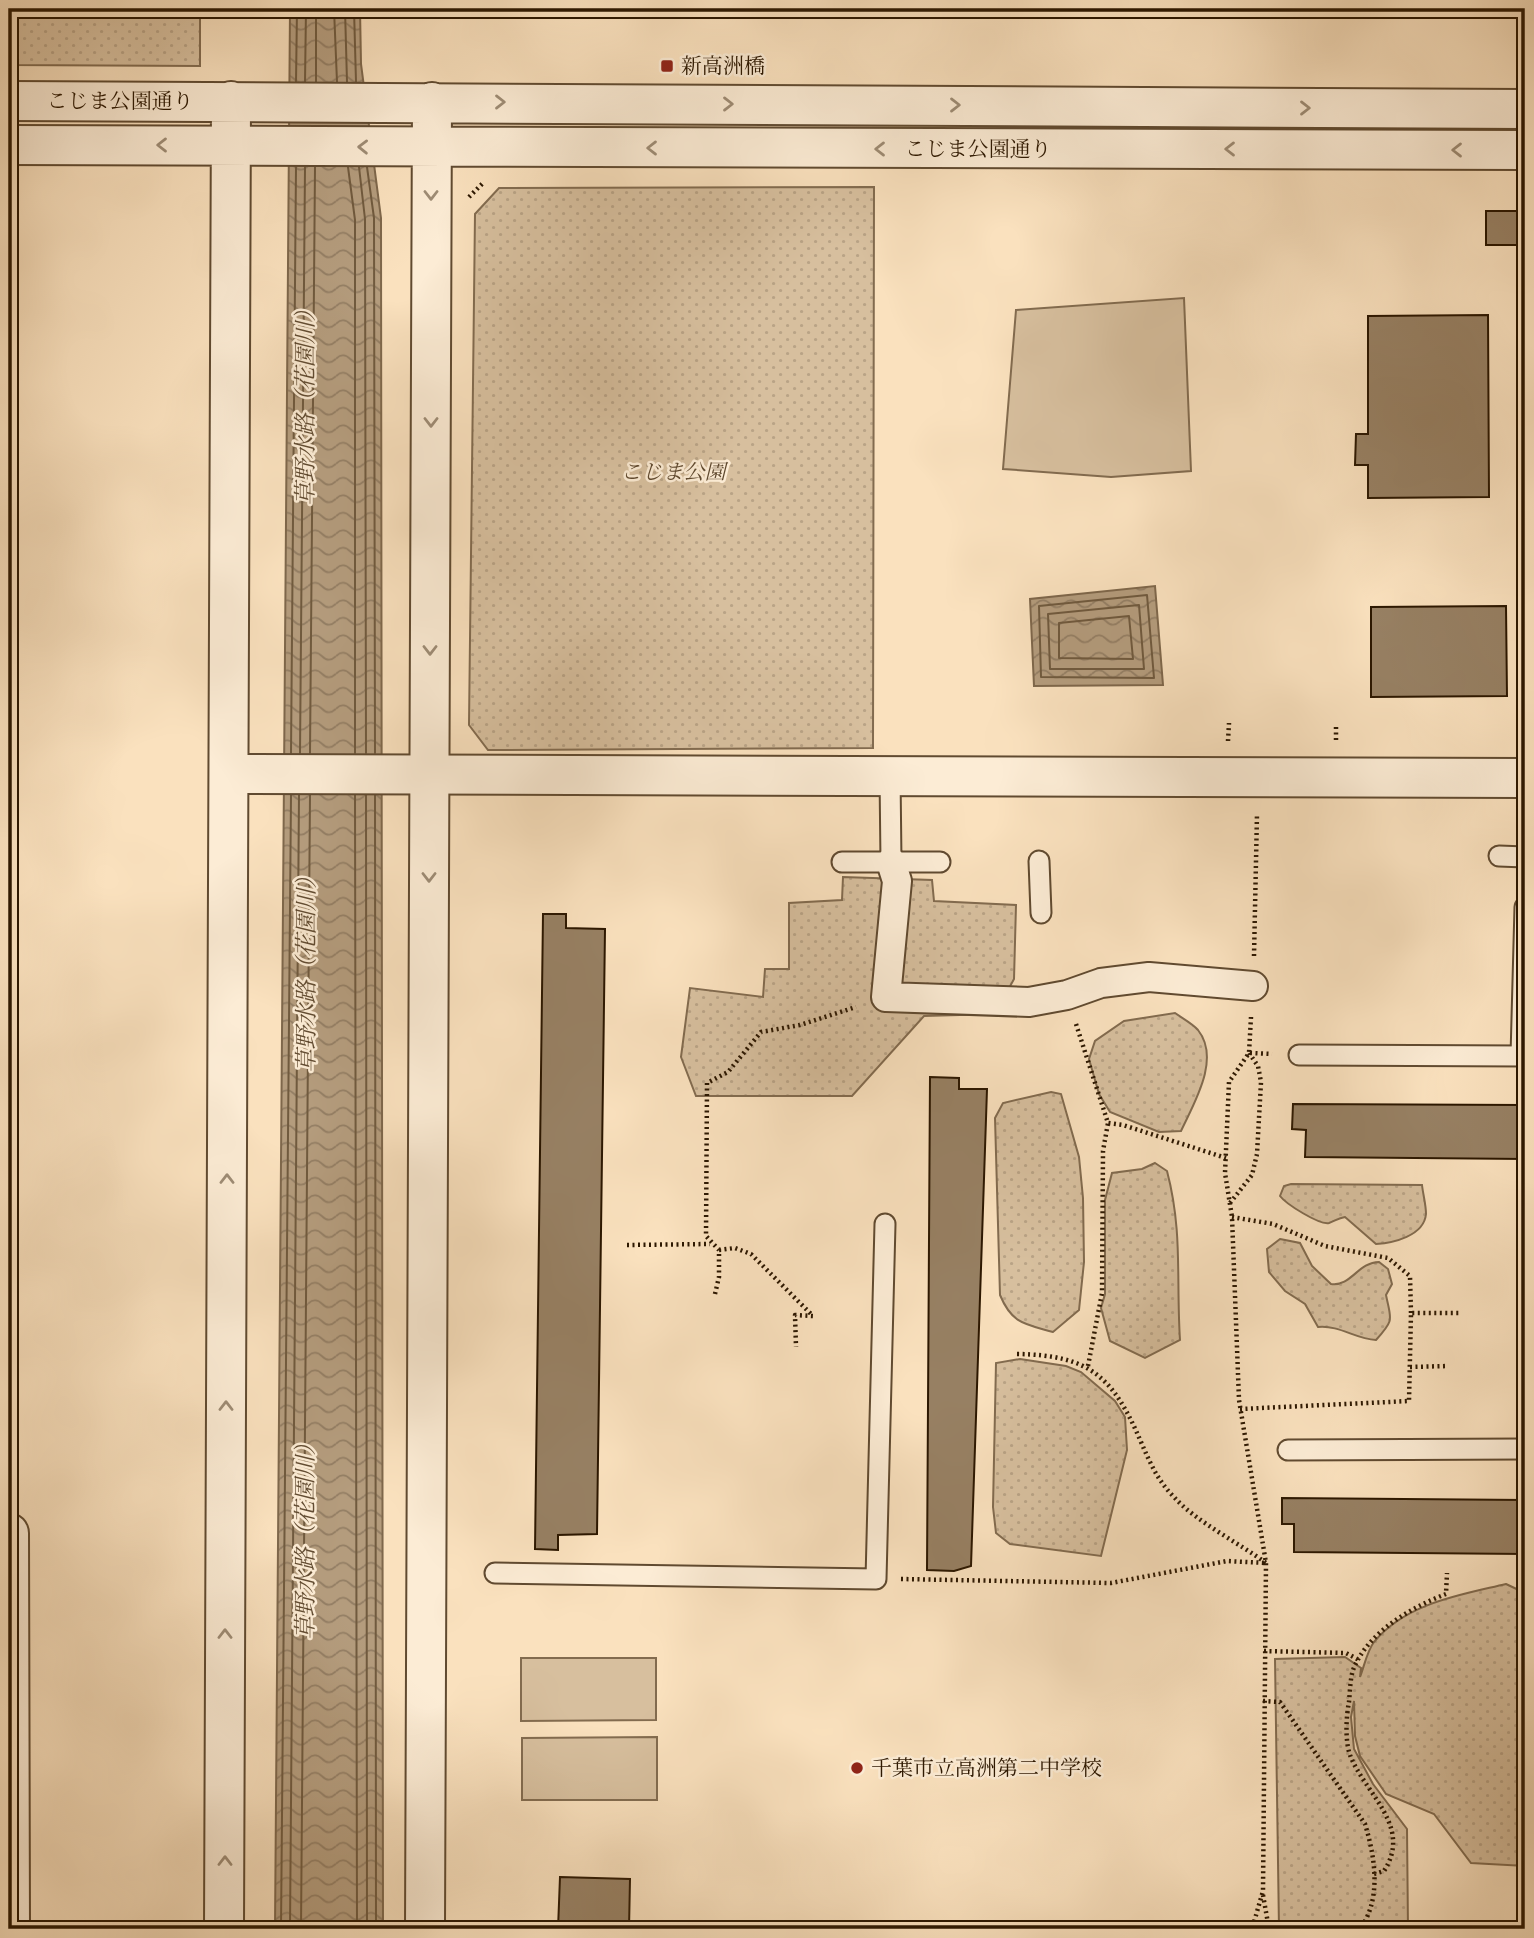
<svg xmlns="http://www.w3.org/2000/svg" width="1534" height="1938" font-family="'IM FELL Great Primer','Noto Serif JP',serif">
  <defs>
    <pattern id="green-dots" width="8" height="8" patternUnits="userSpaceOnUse" patternTransform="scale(1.75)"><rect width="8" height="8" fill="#d7bf9e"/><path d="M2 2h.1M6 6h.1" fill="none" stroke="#b9a386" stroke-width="1.8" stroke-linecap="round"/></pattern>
    <pattern id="water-waves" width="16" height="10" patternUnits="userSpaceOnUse" patternTransform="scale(1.75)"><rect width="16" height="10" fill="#b49c7d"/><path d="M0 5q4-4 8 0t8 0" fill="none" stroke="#937e64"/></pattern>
  </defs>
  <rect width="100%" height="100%" fill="#fae1be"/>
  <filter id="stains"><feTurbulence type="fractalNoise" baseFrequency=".00286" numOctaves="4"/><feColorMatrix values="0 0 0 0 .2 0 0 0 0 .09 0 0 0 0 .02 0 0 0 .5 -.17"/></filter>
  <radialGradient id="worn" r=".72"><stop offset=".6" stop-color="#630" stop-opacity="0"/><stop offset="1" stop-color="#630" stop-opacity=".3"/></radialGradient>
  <path fill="url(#green-dots)" stroke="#826b4f" stroke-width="2" d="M9 9H200V66L9 65Z
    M874 187 873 748 488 750 469 725 475 214 499 188Z
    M843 877 932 880 934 901 1016 905 1014 979 995 1014 924 1016 852 1096H696L681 1057 690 988 763 997 765 969H789V903L842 900Z
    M1175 1013C1182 1018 1193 1024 1198 1030 1221 1059 1194 1103 1181 1131L1159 1132 1110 1112 1099 1094 1089 1059 1095 1041 1124 1021Z
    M1051 1092 1061 1094 1079 1157 1083 1198 1084 1262 1079 1310 1053 1332C1025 1324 1012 1324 1000 1295L995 1118 1003 1103Z
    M1155 1163 1167 1171C1183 1232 1176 1279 1180 1340L1145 1358 1110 1341 1101 1308 1105 1294V1200L1112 1173 1142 1169Z
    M1291 1184 1422 1185C1423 1194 1426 1205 1426 1214 1424 1236 1393 1243 1376 1244L1345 1217C1338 1218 1335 1221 1329 1223 1319 1225 1286 1204 1280 1196L1284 1186Z
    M1280 1239 1300 1243 1312 1266 1331 1284C1351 1287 1358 1262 1379 1262L1388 1269 1392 1284 1386 1295C1391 1320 1395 1319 1376 1340 1355 1339 1340 1325 1318 1327L1305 1304 1285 1291 1269 1272 1267 1249Z
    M1020 1359 1066 1366 1081 1372 1115 1401 1125 1417 1127 1450 1101 1556 1010 1544 996 1533 993 1507 996 1363Z
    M1506 1584 1525 1593V1866L1471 1863 1434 1814 1386 1794 1360 1756 1355 1736 1354 1701 1351 1717 1354 1749 1373 1784 1407 1829 1408 1929H1279L1275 1659 1345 1657 1361 1668 1360 1677C1364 1667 1367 1651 1374 1642 1406 1603 1460 1595 1506 1584Z"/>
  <path fill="#d7bf9e" stroke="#826b4f" stroke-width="2" d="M1184 298 1191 471 1111 477 1003 469 1016 310Z
    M521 1658H656V1720L521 1721Z
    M657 1737V1800H522V1738Z"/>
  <path fill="url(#water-waves)" stroke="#7e674b" stroke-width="2" d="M290 9H360L361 64 381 218 383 1929H275Z
    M1155 586 1163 685 1034 686 1030 599Z"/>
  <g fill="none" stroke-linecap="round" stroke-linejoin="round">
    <path stroke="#705a3e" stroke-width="2" d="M334 9 337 82
      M345 9 347 82
      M354 9 356 82
      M296 82 297 9
      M305 82 306 9
      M316 82V9
      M348 167 355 220V753
      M359 167 365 219 366 753
      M367 167 374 218 375 753
      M1147 595 1154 678 1041 677 1039 606Z
      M1139 605 1144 669H1050L1048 614Z
      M1129 616 1133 659 1059 658V623Z
      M291 753 296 167
      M300 753 305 167
      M310 753 315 167
      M355 795 357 1929
      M366 795 367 1929
      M375 795 376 1929
      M281 1929 291 795
      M290 1929 299 795
      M301 1929 310 795"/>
  </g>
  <path fill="#978063" stroke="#2c1700" stroke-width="2" d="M1486 211H1525V245H1486Z
    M1488 315 1489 497 1368 498V465H1355L1356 434H1368V316Z
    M1506 606 1507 696 1371 697V607Z
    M543 914H566V928L605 929 597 1534 558 1535V1550L535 1549Z
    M930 1077 959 1078V1089H987L971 1566 954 1571 927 1570Z
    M1293 1104 1525 1105V1159L1305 1157 1306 1130 1292 1129Z
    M1282 1498 1525 1500V1554L1294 1552V1524H1282Z
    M560 1877 630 1879 629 1929H558Z"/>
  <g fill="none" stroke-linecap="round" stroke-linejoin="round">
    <defs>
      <path id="service" d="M890 775 891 862
        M1499 856 1525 857
        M1039 861 1041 913
        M842 862H940
        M1299 1055 1525 1056
        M1521 1056 1525 907
        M1288 1450 1525 1449
        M495 1573 876 1579 885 1224"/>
      <path id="pedestrian" d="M891 862 897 881 886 997 1029 1002 1067 995 1101 983 1149 977 1253 986"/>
      <path id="minor" d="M229 774 1525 778
        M9 1533 10 1929"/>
      <path id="tertiary" d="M9 101 1525 109
        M9 145 1525 150
        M224 1929 231 101
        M425 1929 432 102"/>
    </defs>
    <use href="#service" stroke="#604a30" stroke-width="23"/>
    <use href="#pedestrian" stroke="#604a30" stroke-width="32"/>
    <use href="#minor" stroke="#604a30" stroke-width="42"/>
    <use href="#tertiary" stroke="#604a30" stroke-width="42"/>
    <path stroke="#2c1700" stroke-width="4.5" stroke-dasharray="2 3.5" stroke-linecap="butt" d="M469 197 483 183
      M1336 740V724
      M1228 741 1229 723
      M1254 956 1257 814
      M1251 1017 1249 1053 1229 1082 1225 1173 1232 1217 1239 1400 1266 1563 1263 1891 1252 1929
      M1076 1024 1108 1123 1123 1125 1226 1158
      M1250 1053 1272 1054
      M1230 1203 1252 1175 1257 1154 1261 1082 1258 1066 1249 1053
      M1232 1217 1273 1224 1325 1246 1388 1258 1410 1276 1411 1313
      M627 1245 710 1244
      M719 1250 735 1248 751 1254 813 1316 795 1315 796 1347
      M715 1294 719 1277V1250L706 1236 707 1083 728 1072 761 1032 800 1025 856 1007
      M1017 1354C1089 1355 1113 1376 1141 1442 1150 1463 1158 1481 1174 1497 1195 1521 1239 1543 1266 1563
      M1088 1366 1102 1293 1103 1151 1108 1123
      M1410 1367 1448 1366
      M1240 1409 1409 1401 1411 1313H1460
      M901 1579 1111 1583 1227 1561 1266 1563
      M1264 1651 1346 1653 1359 1660
      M1263 1701 1280 1702 1365 1824C1375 1857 1382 1899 1360 1929
      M1374 1874 1384 1871C1413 1826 1365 1794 1350 1755 1345 1741 1346 1717 1349 1702 1350 1692 1350 1680 1353 1670 1368 1632 1410 1608 1446 1594L1447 1573
      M1263 1895 1269 1929"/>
    <use href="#service" stroke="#fcecd5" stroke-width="19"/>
    <use href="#pedestrian" stroke="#fcecd5" stroke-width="28"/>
    <use href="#minor" stroke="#fcecd5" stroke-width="38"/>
    <use href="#tertiary" stroke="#fcecd5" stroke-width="38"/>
  </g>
  <defs><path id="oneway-chevron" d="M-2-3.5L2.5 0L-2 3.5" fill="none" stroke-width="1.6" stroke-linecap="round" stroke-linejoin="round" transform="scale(1.75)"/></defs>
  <g stroke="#9e8c75">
    <use href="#oneway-chevron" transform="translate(500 102)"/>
    <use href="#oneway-chevron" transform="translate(728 104)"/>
    <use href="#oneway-chevron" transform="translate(955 105)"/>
    <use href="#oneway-chevron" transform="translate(1305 108)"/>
    <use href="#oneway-chevron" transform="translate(162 145) rotate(-180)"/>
    <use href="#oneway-chevron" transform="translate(363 147) rotate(-179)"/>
    <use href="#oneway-chevron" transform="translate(652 148) rotate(-180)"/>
    <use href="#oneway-chevron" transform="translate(880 149) rotate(-180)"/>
    <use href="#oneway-chevron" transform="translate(1230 149) rotate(-180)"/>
    <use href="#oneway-chevron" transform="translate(1457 150) rotate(-180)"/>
    <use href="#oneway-chevron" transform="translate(431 195) rotate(90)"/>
    <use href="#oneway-chevron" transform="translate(431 422) rotate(90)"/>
    <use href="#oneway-chevron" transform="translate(430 650) rotate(90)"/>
    <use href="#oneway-chevron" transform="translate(429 877) rotate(90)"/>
    <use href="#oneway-chevron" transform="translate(227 1179) rotate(-90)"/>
    <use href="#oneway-chevron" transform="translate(226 1406) rotate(-90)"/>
    <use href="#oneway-chevron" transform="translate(225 1634) rotate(-90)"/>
    <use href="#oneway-chevron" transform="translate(225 1861) rotate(-90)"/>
  </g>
  <g fill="#8f2418" stroke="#fcecd5" stroke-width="2.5">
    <rect x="660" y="59" width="14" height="14" rx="3.5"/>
    <circle cx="857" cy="1768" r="7"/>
  </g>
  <g text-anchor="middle" stroke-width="5" stroke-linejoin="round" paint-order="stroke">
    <g font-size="21" fill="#2c1700" stroke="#fcecd5" text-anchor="start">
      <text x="681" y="73">新高洲橋</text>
      <text x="871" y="1775">千葉市立高洲第二中学校</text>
    </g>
    <g font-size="21" fill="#2c1700" stroke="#fcecd5">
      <text x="120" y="108">こじま公園通り</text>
      <text x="978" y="156">こじま公園通り</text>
    </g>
    <g font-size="21" font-style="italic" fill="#5f492f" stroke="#fcecd5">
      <text x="673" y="479">こじま公園</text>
    </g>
    <g font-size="23" font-style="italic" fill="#624c32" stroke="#fcecd5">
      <text transform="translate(305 402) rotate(-90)" y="8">草野水路（花園川）</text>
      <text transform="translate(306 969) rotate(-90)" y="8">草野水路（花園川）</text>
      <text transform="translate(305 1536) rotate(-90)" y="8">草野水路（花園川）</text>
    </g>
  </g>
  <rect width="1534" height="1938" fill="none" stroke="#fae1be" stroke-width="35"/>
  <rect x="10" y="10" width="1513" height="1917" fill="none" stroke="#2c1700" stroke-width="3.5"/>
  <rect x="18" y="18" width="1499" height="1903" fill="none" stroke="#2c1700" stroke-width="2"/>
  <rect width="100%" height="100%" filter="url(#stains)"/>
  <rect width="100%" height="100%" fill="url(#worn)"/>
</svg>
